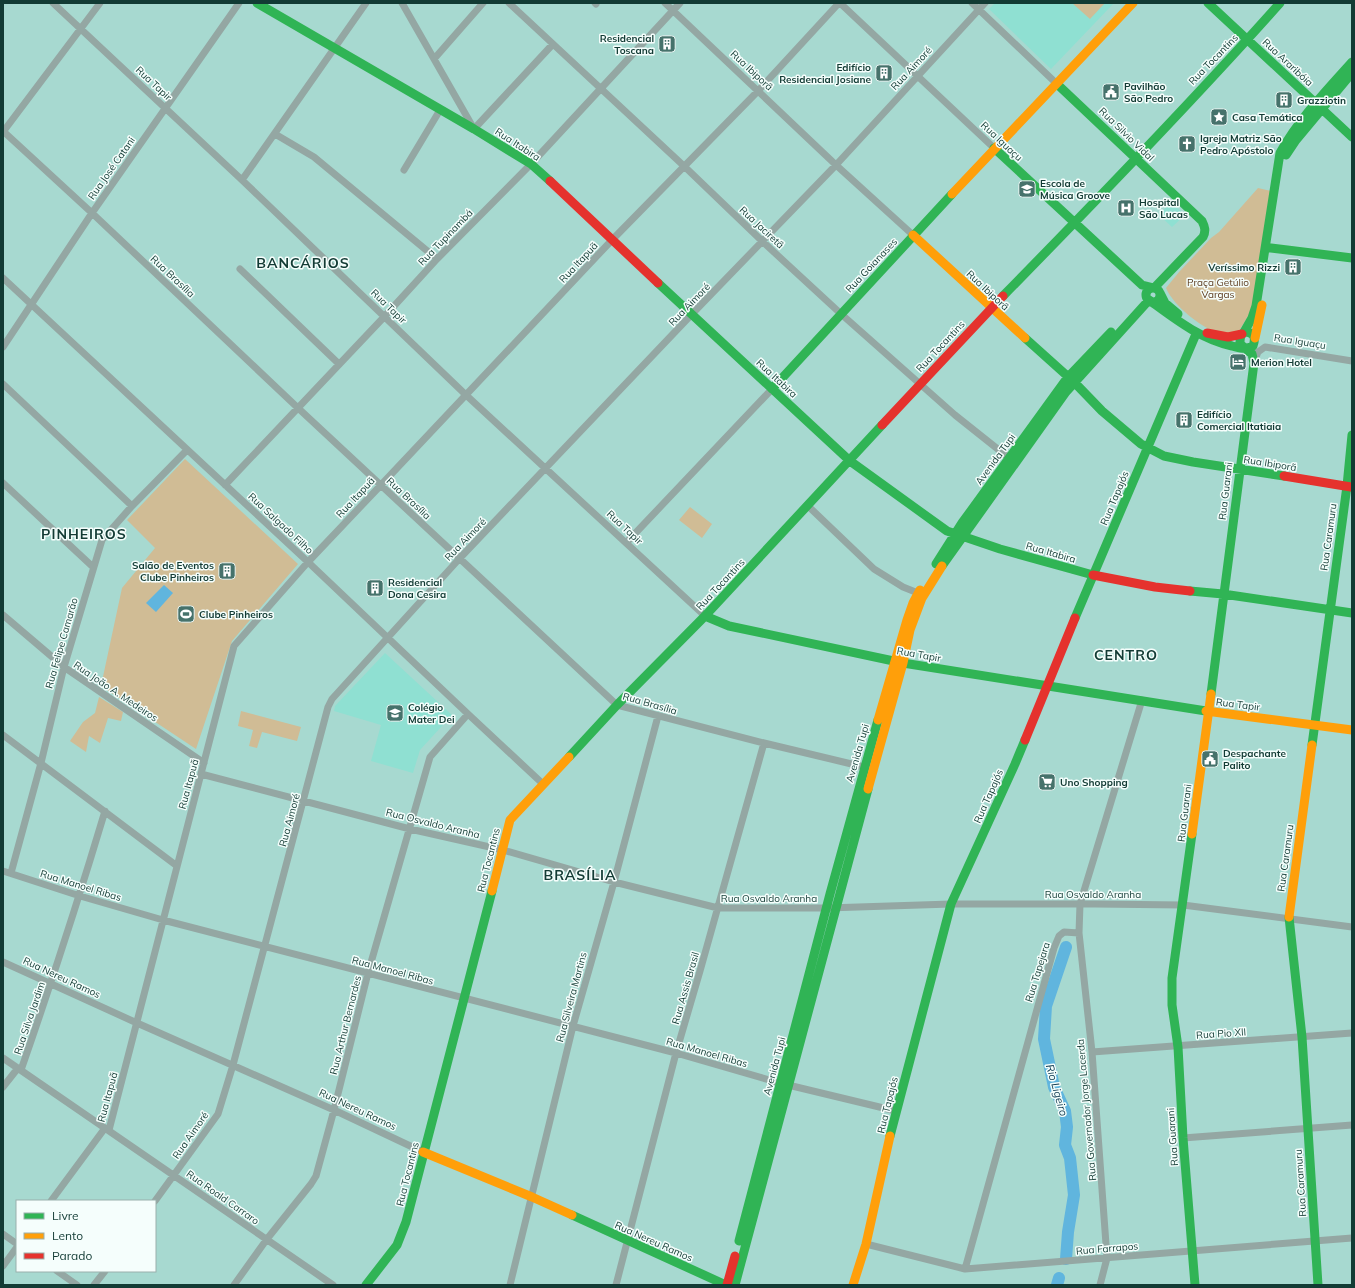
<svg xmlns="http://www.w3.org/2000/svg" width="1355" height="1288" font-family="Mulish,sans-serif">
  <rect width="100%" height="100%" fill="#a7d9d0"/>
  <path fill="#8fe0d2" d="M995 3H1114L1051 69 989 9Z
    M1171 202 1185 215 1172 227 1159 215Z
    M385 653 452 715 420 750 413 773 371 761 381 725 334 711 335 706Z"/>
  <path fill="#d0bc95" d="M1072 3H1105L1090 19Z
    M1258 188 1271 191 1253 308 1239 331C1233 332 1226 334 1220 333 1202 329 1173 305 1166 288L1179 272 1211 238 1219 232Z
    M185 459 298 564 232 641 196 749 101 686 122 588 155 548 127 520Z
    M690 507 712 524 702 538 679 520Z
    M99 697 123 712 121 721 108 718 100 743 89 736 86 752 70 741 83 722 95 713Z
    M241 711 301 727 297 741 262 732 257 748 249 746 253 730 238 726Z"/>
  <path fill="#60b5de" d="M164 585 173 593 156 612 146 603Z"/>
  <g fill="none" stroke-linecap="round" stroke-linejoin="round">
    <path stroke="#60b5de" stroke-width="12" d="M1066 1259 1068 1232 1074 1195 1070 1158 1065 1145 1067 1127 1065 1111 1054 1087 1044 1039 1046 1006 1066 947
      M1057 1285 1059 1278"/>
    <path stroke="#94a7a3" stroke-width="7" d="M53 3 242 180 466 395 705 616
      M402 3 474 129 553 44
      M509 3 685 167 762 241 840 313 955 415 1009 458
      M595 3 596 4
      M665 3 836 165 913 235
      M840 3 994 148
      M972 3 1057 84
      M434 59 483 3
      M3 131 92 213 298 408 617 705 764 743 864 767
      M3 132 100 3
      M275 134 314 157 437 259
      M404 170 440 110
      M242 180 366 3
      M240 269 339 364
      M3 278 308 562 468 714 543 784
      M3 347 92 213 239 3
      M1254 362 1258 352 1265 347 1352 361
      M3 384 132 506
      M3 483 93 567
      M225 485 384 317 437 259 531 164 680 3
      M807 505 874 569 903 587 918 593
      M626 543 772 389
      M3 615 64 667 204 763
      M3 735 177 866
      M201 774 410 829 503 850 614 882 718 908H827L951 904H1095L1183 905 1352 927
      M3 871 80 896 163 920 676 1053 780 1083
      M11 873 41 763 64 667 102 540 132 506 187 450
      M3 962 137 1023 334 1110 423 1152
      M1092 1052 1352 1033
      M3 1058 333 1285
      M21 1070C51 984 79 898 105 811
      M788 1085 896 1111
      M3 1087 18 1068
      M109 1130 234 646 308 562 381 485 612 240 758 91 839 3
      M1183 1138 1352 1125
      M51 1201 105 1128
      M155 1201 218 1114 233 1065 328 707 332 699 460 558 692 314 836 165 985 3
      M3 1234 17 1244
      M866 1244 965 1269 1352 1238
      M3 1266 17 1247
      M965 1269 1054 948 1059 936 1064 932 1079 933
      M57 1271 77 1285
      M94 1285 105 1271
      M234 1285 267 1239 311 1184 316 1176 334 1110 368 973 430 757 468 714
      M510 1285 573 1026 614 882 658 716
      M616 1285 676 1053 700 971 764 743
      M1100 1285 1107 1258 1092 1052 1079 933 1080 904 1142 700"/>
    <path stroke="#30b455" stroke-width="9" d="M257 3 474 129 531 164 550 181
      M1208 3 1352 137
      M994 148 1142 285 1154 288 1203 237C1206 231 1205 227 1202 221L1057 84
      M1286 155 1296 140 1351 74
      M1271 248 1352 258
      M658 283 850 461 947 531 1000 549 1093 575
      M1146 295a7 7 0 1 1 14 0a7 7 0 1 1-14 0Z
      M1160 293 1165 303 1178 314
      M1003 296C1097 200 1191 103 1280 3
      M1244 332 1252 318 1256 306 1280 153C1299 119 1326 91 1352 62
      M1025 338 1074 382 1102 411 1141 444 1164 456 1193 462 1284 476
      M772 389 952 194
      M936 564 962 523 1068 377 1111 332
      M942 566 1066 392 1149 300C1175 319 1200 339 1232 346 1239 348 1246 350 1253 346 1256 338 1254 332 1245 332 1240 335 1240 338 1240 344L1245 348
      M1190 591 1223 594 1352 613
      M705 616 729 626 903 663 1206 711
      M1075 618 1196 334
      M1211 694 1254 363 1252 354 1245 348
      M1312 745 1347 486 1352 435
      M569 757 617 705 705 616 882 425
      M1192 834 1172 978V1005L1178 1047 1183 1138 1195 1285
      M1289 917 1302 1037 1318 1285
      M890 1136 951 904 1015 764 1025 740
      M572 1215 726 1285
      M739 1241 830 894 878 720
      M366 1285 397 1245 406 1222 492 891
      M735 1285 868 789"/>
    <path stroke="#ff9f0a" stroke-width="9" d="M952 194 1133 3
      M913 235 1025 338
      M1255 338 1262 305
      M1206 711 1352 730
      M878 720 907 620 913 603 920 590
      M868 789 903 663 910 630 922 598 942 566
      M1192 834 1211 694
      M492 891 510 820 569 757
      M1289 917 1312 745
      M423 1152 532 1197 572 1215
      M853 1285 866 1244 890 1136"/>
    <path stroke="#e5322d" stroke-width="9" d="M550 181 658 283
      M1207 333 1228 337 1242 334
      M882 425 1003 296
      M1284 476 1351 487
      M1093 575 1155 587 1190 591
      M1025 740 1075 618
      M727 1285 735 1256"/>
  </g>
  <defs>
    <symbol id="building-square" viewBox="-11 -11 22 22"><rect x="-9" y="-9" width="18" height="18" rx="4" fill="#46726b" stroke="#f5fefc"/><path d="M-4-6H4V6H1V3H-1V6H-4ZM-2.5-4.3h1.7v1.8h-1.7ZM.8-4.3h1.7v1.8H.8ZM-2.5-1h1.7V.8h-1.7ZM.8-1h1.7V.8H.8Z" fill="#fff"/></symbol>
    <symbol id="civic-square" viewBox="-11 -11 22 22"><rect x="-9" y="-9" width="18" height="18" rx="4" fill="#46726b" stroke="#f5fefc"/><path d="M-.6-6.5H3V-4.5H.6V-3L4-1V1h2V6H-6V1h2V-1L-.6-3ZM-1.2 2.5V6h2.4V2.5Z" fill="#fff"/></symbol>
    <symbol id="sight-square" viewBox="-11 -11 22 22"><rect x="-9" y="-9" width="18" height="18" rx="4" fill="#46726b" stroke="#f5fefc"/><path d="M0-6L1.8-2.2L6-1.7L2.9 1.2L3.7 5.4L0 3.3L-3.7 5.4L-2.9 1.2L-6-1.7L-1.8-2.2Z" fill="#fff"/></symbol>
    <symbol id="church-square" viewBox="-11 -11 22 22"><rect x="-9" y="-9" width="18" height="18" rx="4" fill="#46726b" stroke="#f5fefc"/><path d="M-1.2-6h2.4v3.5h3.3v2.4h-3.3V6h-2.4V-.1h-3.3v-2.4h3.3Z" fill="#fff"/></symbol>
    <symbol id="school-square" viewBox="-11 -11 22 22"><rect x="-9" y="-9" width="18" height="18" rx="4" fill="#46726b" stroke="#f5fefc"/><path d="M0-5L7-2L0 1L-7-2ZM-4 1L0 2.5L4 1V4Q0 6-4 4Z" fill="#fff"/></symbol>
    <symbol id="hospital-square" viewBox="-11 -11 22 22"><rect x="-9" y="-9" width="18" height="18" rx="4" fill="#46726b" stroke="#f5fefc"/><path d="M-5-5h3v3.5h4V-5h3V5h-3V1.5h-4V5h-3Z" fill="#fff"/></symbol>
    <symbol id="hotel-square" viewBox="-11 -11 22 22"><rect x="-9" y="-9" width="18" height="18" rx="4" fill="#46726b" stroke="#f5fefc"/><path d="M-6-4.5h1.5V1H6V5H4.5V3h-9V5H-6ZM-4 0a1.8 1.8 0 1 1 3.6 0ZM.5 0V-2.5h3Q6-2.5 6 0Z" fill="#fff"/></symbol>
    <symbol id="stadium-square" viewBox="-11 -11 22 22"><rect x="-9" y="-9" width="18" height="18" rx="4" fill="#46726b" stroke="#f5fefc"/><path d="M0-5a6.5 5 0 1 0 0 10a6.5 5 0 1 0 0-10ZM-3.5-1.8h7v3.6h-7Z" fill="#fff"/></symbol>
    <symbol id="supermarket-square" viewBox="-11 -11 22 22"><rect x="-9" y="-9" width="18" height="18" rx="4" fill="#46726b" stroke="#f5fefc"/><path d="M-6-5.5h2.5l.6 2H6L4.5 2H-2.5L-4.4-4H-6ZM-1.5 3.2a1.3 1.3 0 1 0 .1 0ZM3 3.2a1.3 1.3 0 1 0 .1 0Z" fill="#fff"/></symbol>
  </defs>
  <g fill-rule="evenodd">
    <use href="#building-square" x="657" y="34" width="20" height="20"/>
    <use href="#building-square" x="874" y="63" width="20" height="20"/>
    <use href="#civic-square" x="1101" y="82" width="20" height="20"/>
    <use href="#building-square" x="1274" y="90" width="20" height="20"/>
    <use href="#sight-square" x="1209" y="107" width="20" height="20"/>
    <use href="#church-square" x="1177" y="134" width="20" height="20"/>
    <use href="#school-square" x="1017" y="179" width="20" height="20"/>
    <use href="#hospital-square" x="1116" y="198" width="20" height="20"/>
    <use href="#building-square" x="1283" y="257" width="20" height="20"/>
    <use href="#hotel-square" x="1228" y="352" width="20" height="20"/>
    <use href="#building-square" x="1174" y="410" width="20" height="20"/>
    <use href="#building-square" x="217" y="561" width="20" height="20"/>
    <use href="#building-square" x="365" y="578" width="20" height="20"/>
    <use href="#stadium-square" x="176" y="604" width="20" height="20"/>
    <use href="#school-square" x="385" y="703" width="20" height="20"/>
    <use href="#civic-square" x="1200" y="749" width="20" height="20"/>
    <use href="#supermarket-square" x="1037" y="772" width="20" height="20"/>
  </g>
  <g text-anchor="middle" stroke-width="3" stroke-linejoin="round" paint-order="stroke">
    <g font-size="10" font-weight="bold" fill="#123b34" stroke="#f5fefc" text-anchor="start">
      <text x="654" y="42" text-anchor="end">Residencial<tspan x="654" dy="12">Toscana</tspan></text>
      <text x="871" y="71" text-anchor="end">Edifício<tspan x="871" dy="12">Residencial Josiane</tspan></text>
      <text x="1124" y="90">Pavilhão<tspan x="1124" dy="12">São Pedro</tspan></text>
      <text x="1297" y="104">Grazziotin</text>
      <text x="1232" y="121">Casa Temática</text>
      <text x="1200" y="142">Igreja Matriz São<tspan x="1200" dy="12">Pedro Apóstolo</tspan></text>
      <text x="1040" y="187">Escola de<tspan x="1040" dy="12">Música Groove</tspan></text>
      <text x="1139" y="206">Hospital<tspan x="1139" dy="12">São Lucas</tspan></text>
      <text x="1280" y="271" text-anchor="end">Veríssimo Rizzi</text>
      <text x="1251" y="366">Merion Hotel</text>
      <text x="1197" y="418">Edifício<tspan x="1197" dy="12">Comercial Itatiaia</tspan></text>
      <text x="214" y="569" text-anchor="end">Salão de Eventos<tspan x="214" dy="12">Clube Pinheiros</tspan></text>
      <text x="388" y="586">Residencial<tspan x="388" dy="12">Dona Cesira</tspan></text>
      <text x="199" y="618">Clube Pinheiros</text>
      <text x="408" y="711">Colégio<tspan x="408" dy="12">Mater Dei</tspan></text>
      <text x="1223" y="757">Despachante<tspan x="1223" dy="12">Palito</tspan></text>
      <text x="1060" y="786">Uno Shopping</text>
    </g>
    <g font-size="10" fill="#123b34" stroke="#f5fefc">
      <text transform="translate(1213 59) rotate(-46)" y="4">Rua Tocantins</text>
      <text transform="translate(1288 62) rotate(43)" y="4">Rua Araribóia</text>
      <text transform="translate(911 68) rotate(-47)" y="4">Rua Aimoré</text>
      <text transform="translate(752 70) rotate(43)" y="4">Rua Ibiporã</text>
      <text transform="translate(154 83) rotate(43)" y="4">Rua Tapir</text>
      <text transform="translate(1127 134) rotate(44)" y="4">Rua Silvio Vidal</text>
      <text transform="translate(1002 141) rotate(43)" y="4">Rua Iguaçu</text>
      <text transform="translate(518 144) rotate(33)" y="4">Rua Itabira</text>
      <text transform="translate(111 168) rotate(-55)" y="4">Rua José Catani</text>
      <text transform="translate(762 227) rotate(43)" y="4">Rua Jaciretã</text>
      <text transform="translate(445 237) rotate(-46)" y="4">Rua Tupinambá</text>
      <text transform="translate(578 262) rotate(-47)" y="4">Rua Itapuã</text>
      <text transform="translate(871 265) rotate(-47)" y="4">Rua Goianases</text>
      <text transform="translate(173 276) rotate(43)" y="4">Rua Brasília</text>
      <text transform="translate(988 290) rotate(43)" y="4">Rua Ibiporã</text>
      <text transform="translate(689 304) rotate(-46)" y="4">Rua Aimoré</text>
      <text transform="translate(389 306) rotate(44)" y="4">Rua Tapir</text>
      <text transform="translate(1300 341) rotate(9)" y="4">Rua Iguaçu</text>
      <text transform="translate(940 346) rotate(-47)" y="4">Rua Tocantins</text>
      <text transform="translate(777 378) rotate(43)" y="4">Rua Itabira</text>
      <text transform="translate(995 459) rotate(-54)" y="4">Avenida Tupi</text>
      <text transform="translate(1270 463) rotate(9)" y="4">Rua Ibiporã</text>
      <text transform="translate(1225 491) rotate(-83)" y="4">Rua Guarani</text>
      <text transform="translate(355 497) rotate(-47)" y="4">Rua Itapuã</text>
      <text transform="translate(409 498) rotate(43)" y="4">Rua Brasília</text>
      <text transform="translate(1114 498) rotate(-67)" y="4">Rua Tapajós</text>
      <text transform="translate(281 523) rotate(43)" y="4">Rua Salgado Filho</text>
      <text transform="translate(625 527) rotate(43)" y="4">Rua Tapir</text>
      <text transform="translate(1328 537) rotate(-82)" y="4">Rua Caramuru</text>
      <text transform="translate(465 539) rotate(-46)" y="4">Rua Aimoré</text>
      <text transform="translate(1051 552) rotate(16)" y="4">Rua Itabira</text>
      <text transform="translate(720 584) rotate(-47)" y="4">Rua Tocantins</text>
      <text transform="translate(61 643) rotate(-74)" y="4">Rua Felipe Camarão</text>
      <text transform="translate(919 654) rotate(10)" y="4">Rua Tapir</text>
      <text transform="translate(116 691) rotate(34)" y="4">Rua João A. Medeiros</text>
      <text transform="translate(650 703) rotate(16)" y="4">Rua Brasília</text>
      <text transform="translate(1238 704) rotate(7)" y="4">Rua Tapir</text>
      <text transform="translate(857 753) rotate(-74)" y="4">Avenida Tupi</text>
      <text transform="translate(188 784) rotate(-75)" y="4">Rua Itapuã</text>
      <text transform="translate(988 796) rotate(-66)" y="4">Rua Tapajós</text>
      <text transform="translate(1184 813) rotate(-83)" y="4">Rua Guarani</text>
      <text transform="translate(289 820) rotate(-75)" y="4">Rua Aimoré</text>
      <text transform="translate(433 823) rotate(14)" y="4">Rua Osvaldo Aranha</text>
      <text transform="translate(1285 858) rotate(-82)" y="4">Rua Caramuru</text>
      <text transform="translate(488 860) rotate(-76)" y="4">Rua Tocantins</text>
      <text transform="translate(81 885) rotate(17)" y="4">Rua Manoel Ribas</text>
      <text x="1093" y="898">Rua Osvaldo Aranha</text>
      <text x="769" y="902">Rua Osvaldo Aranha</text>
      <text transform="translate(393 970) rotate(15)" y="4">Rua Manoel Ribas</text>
      <text transform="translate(1037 972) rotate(-73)" y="4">Rua Tapejara</text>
      <text transform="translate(62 977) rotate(25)" y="4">Rua Nereu Ramos</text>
      <text transform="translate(685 988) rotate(-74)" y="4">Rua Assis Brasil</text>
      <text transform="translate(571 997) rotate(-75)" y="4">Rua Silveira Martins</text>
      <text transform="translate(29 1018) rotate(-71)" y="4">Rua Silva Jardim</text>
      <text transform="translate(345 1025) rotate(-76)" y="4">Rua Arthur Bernardes</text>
      <text transform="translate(1221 1033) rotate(-4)" y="4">Rua Pio XII</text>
      <text transform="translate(707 1052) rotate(16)" y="4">Rua Manoel Ribas</text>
      <text transform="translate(774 1066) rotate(-75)" y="4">Avenida Tupi</text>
      <text transform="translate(107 1097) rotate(-75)" y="4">Rua Itapuã</text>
      <text transform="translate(887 1105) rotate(-76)" y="4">Rua Tapajós</text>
      <text transform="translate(358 1109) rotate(25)" y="4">Rua Nereu Ramos</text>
      <text transform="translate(1086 1110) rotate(-95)" y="4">Rua Governador Jorge Lacerda</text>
      <text transform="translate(190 1135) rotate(-55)" y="4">Rua Aimoré</text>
      <text transform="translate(1172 1137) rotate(-94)" y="4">Rua Guarani</text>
      <text transform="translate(407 1174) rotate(-76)" y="4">Rua Tocantins</text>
      <text transform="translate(1300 1183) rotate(-94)" y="4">Rua Caramuru</text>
      <text transform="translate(223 1197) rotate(35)" y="4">Rua Roald Carraro</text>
      <text transform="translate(654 1241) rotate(24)" y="4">Rua Nereu Ramos</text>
      <text transform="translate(1107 1248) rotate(-5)" y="4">Rua Farrapos</text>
    </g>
    <g font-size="10" fill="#5b3a1d" stroke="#f5fefc">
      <text x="1218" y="286">Praça Getúlio<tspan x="1218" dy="12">Vargas</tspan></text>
    </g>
    <g font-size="11" font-style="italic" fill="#06324b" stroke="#f5fefc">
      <text transform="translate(1057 1090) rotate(74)" y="4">Rio Ligeiro</text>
    </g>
    <g font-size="14" font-weight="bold" letter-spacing="1" fill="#123b34" stroke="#f5fefc">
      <text x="303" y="268">BANCÁRIOS</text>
      <text x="84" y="539">PINHEIROS</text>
      <text x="1126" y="660">CENTRO</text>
      <text x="580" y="880">BRASÍLIA</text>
    </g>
  </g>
  <rect width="1355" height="1288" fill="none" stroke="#123b34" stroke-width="8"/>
  <rect x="16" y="1200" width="140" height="72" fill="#f5fefc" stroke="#9ab0ac"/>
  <rect x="24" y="1213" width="20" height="6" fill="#30b455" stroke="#9ab0ac"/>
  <text x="52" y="1220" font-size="12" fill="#123b34">Livre</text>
  <rect x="24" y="1233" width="20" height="6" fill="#ff9f0a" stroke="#9ab0ac"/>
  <text x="52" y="1240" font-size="12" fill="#123b34">Lento</text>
  <rect x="24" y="1253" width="20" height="6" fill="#e5322d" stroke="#9ab0ac"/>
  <text x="52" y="1260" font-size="12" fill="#123b34">Parado</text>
</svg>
